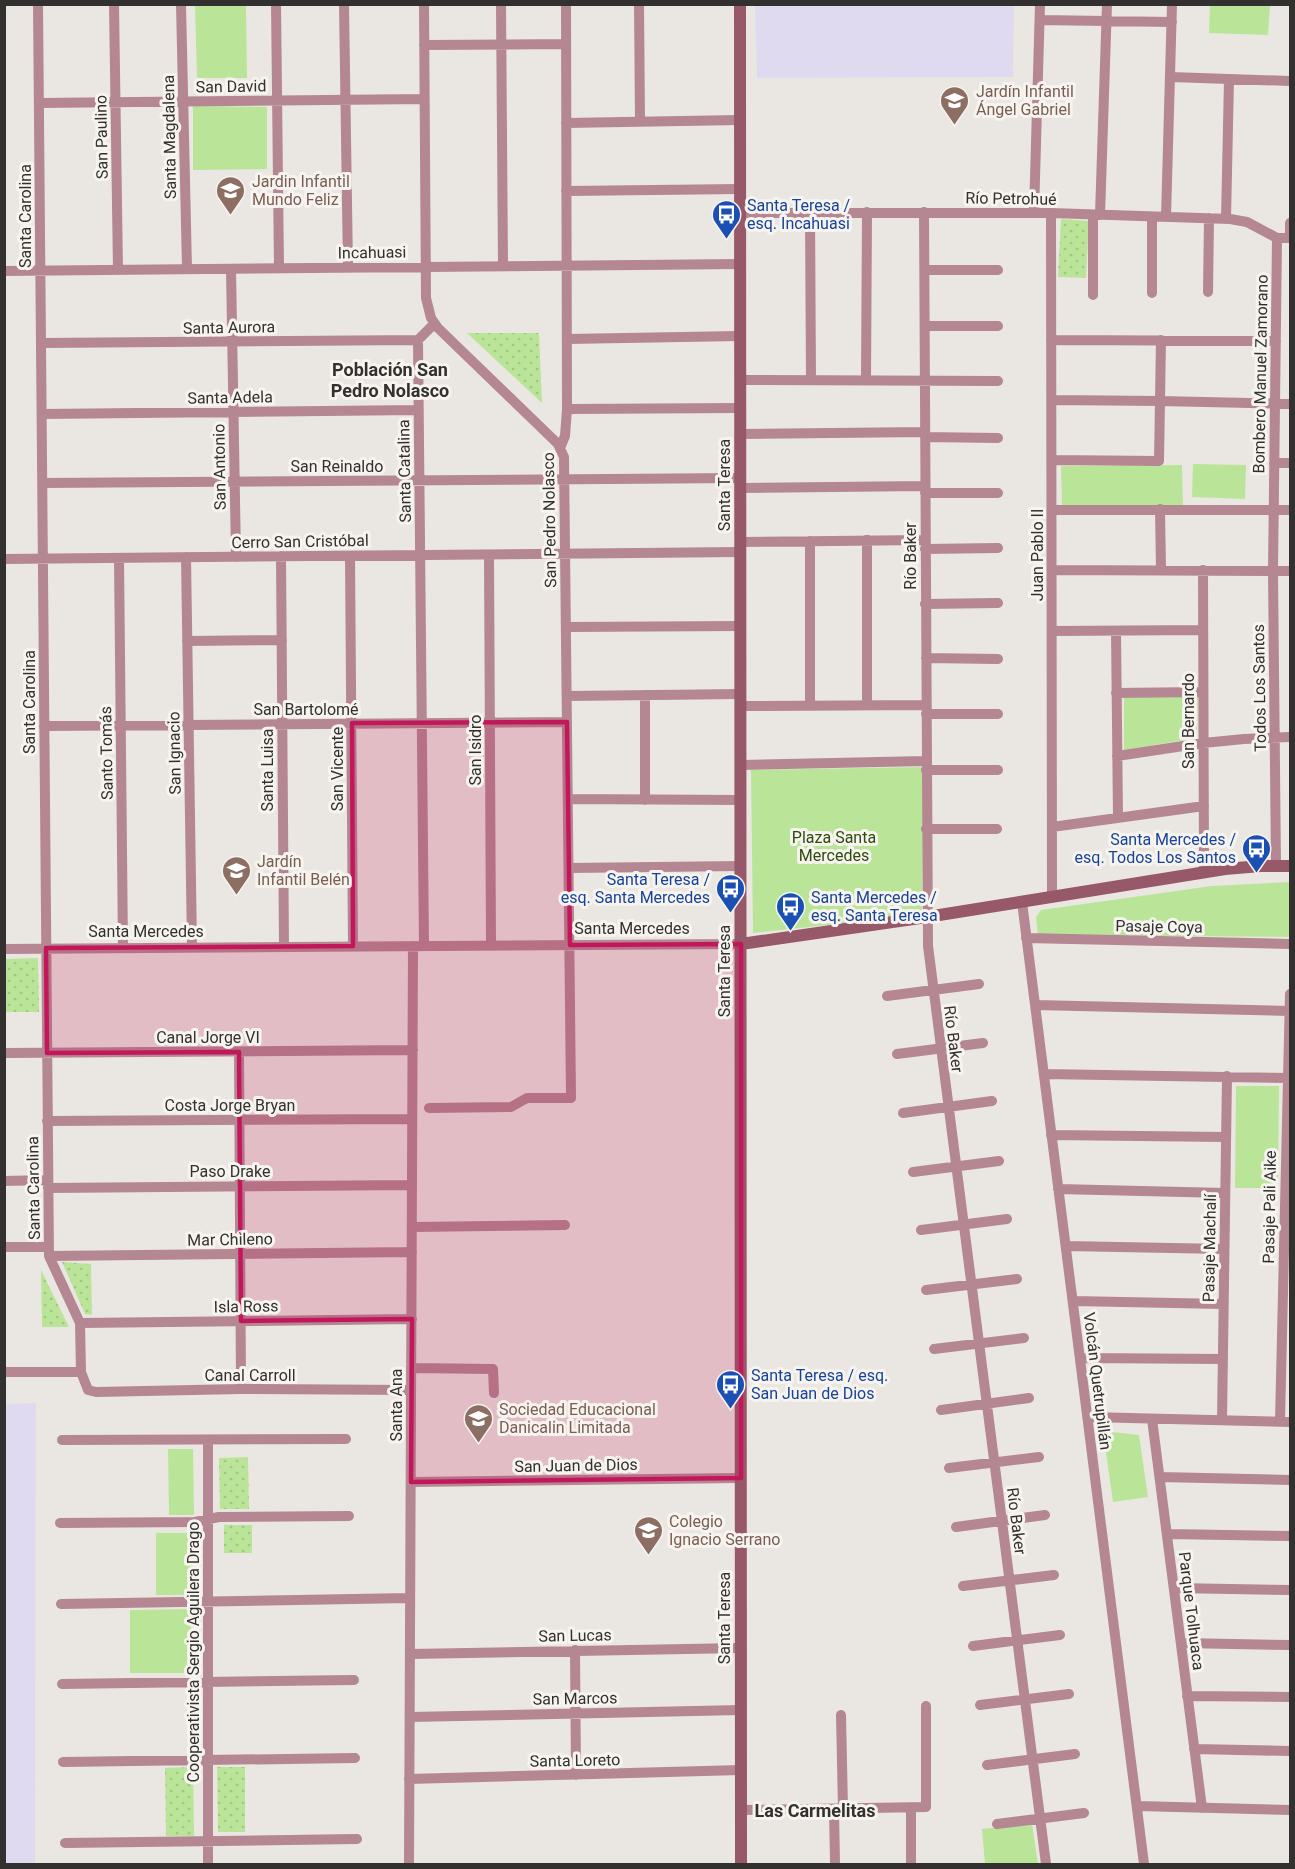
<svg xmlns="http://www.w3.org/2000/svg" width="1295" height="1869" font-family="Roboto,sans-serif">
  <defs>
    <pattern id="grass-dots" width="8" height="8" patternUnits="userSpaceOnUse" patternTransform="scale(1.5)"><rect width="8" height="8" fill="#bae599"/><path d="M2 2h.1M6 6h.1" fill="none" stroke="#a0c584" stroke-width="1.8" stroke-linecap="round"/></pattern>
  </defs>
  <rect width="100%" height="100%" fill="#eae7e2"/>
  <path fill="#dfdaf0" d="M755 5H1014L1013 77 757 78Z
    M36 1403 35 1864H5V1404Z"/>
  <path fill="url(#grass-dots)" d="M1061 219 1089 221 1086 278 1058 277Z
    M467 333H539L542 403Z
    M38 958 39 1012H5V959Z
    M62 1262 91 1264 92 1315 85 1314Z
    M41 1270 69 1327H42Z
    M248 1457 249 1509H220L219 1458Z
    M224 1525H252V1553H224Z
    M193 1767 194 1836H166L165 1768Z
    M217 1767H245V1832H218Z"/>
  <path fill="#bae599" d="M195 5H246L247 78H197Z
    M1210 5H1270L1268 35 1209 33Z
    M193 106 267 107V169L193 170Z
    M1193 464 1246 465 1245 499 1192 497Z
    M1182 465 1183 506 1062 507 1061 466Z
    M1124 697H1198L1197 738 1124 750Z
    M924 767 922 915 753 933 751 770Z
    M1290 882V937L1038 935 1036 917 1041 910 1212 886Z
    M1236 1086H1279L1278 1188H1235Z
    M1103 1431 1139 1435 1148 1497 1113 1502Z
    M168 1449H193L194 1515H169Z
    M156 1533H194V1595H156Z
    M191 1609V1673H130V1610Z
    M1032 1824 1038 1864H985L982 1829Z"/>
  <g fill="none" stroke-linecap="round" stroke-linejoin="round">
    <path stroke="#b48792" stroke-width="10" d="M38 4 49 1256 80 1323 81 1372 88 1390 96 1392 241 1389 411 1390
      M114 4 118 270
      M181 4 187 269
      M276 4 279 268
      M344 4 348 268
      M424 4 426 298 431 318 438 328 558 444 564 457 571 1098H527L511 1107 429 1108
      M501 4 503 266
      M639 4 640 122
      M1040 20 1172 22
      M424 45 566 44
      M1171 77 1290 81
      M39 103 424 99
      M566 123 740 120
      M566 191 740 189
      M810 212 811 380
      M924 212 928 946 1046 1864
      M740 213H1051L1230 219 1247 222 1277 238H1290
      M1034 213 1040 4
      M1051 213 1052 897
      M1100 215 1107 4
      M1152 217V293
      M1166 217 1172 4
      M1226 219 1229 79
      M1290 238V223
      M231 269 236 557
      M925 270H998
      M4 271 740 264
      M1208 292 1209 218
      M1093 295V215
      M925 326H998
      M567 339 740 336
      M1051 340 1276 341
      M41 343 418 340
      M740 380 998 381
      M866 380 867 212
      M1052 400 1160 401 1290 404
      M567 409 740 408
      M42 414 418 410
      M740 434 925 432
      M925 437 998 438
      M560 448 565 436 567 409 566 4
      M1052 460 1159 461 1161 340
      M1274 463H1290
      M42 483 740 478
      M740 488 925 486
      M925 493H998
      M1160 509 1161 570
      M1052 510H1290
      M867 540V705
      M810 541V705
      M741 542 925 540
      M925 549 998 548
      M489 555 491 946
      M281 556 284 947
      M350 556 353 946
      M186 557 192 947
      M119 558 123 948
      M4 559 740 552
      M1052 570 1290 571
      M1203 570 1204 872
      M925 604 998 603
      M566 627 740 626
      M1052 631 1203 630
      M1116 631 1118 818
      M187 641 282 640
      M926 658 998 659
      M1116 693 1203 692
      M645 695V800
      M567 696 741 694
      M741 706 926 705
      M926 714H998
      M44 726 567 722
      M1117 756 1203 743 1244 739 1290 737
      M741 765 926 761
      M926 770H998
      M568 799 741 800
      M1052 827 1204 806
      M926 829H997
      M1276 866 1273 571 1277 238
      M569 868 741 866
      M1022 902 1144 1864
      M1026 938 1290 944
      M424 946 418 340 434 324
      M4 949 741 944
      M887 996 979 984
      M1035 1005 1290 1011
      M239 1052 241 1389
      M4 1053 413 1050
      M897 1054 983 1043
      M1044 1074 1290 1078
      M903 1113 992 1101
      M47 1121 412 1119
      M1051 1135 1226 1137
      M913 1172 999 1161
      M4 1181 48 1180
      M48 1188 412 1185
      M1058 1189 1225 1193
      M412 1227 565 1225
      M921 1230 1007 1219
      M1066 1246 1224 1249
      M4 1247H48
      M49 1256 412 1252
      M926 1290 1017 1279
      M1073 1301 1223 1304
      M80 1323 412 1319
      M934 1349 1024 1338
      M1080 1358 1223 1359
      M411 1368 493 1369 494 1393
      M4 1372H81
      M941 1410 1029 1398
      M1088 1417 1290 1422
      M1152 1419 1202 1808
      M1222 1420 1227 1076
      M1280 1421 1290 994
      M62 1440 346 1439
      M208 1440V1864
      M949 1468 1039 1457
      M1160 1477 1290 1480
      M411 1482 741 1478
      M60 1523 195 1522 219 1517 349 1516
      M956 1527 1045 1515
      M1167 1534 1290 1536
      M963 1586 1054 1575
      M1174 1588 1290 1590
      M61 1604 410 1598
      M1181 1643 1290 1645
      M973 1646 1060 1635
      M575 1650 576 1775
      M410 1654 741 1648
      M62 1684 354 1680
      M1187 1696 1290 1697
      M980 1705 1069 1694
      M841 1715 843 1809
      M410 1717 741 1710
      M1194 1749 1290 1751
      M63 1762 355 1758
      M987 1765 1075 1754
      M409 1779 741 1770
      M1137 1806 1290 1810
      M911 1808V1864
      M834 1809 835 1864
      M741 1810 926 1807V1706
      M997 1824 1084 1813
      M65 1843 357 1839
      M409 1864 413 946"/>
    <path stroke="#975869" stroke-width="12" d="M740 4 741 1864
      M741 944 927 917 1225 869 1261 866H1290"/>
  </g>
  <path fill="#c2185b" fill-opacity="0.2" stroke="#c2185b" stroke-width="4.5" stroke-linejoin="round" d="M567 722 570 945 741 944V1478L411 1482 412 1319 241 1321 239 1052 47 1053 46 948 353 946 352 723Z"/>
  <defs>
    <symbol id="school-pin" viewBox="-11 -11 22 30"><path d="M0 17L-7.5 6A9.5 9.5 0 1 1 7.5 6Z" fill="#8d6e63" stroke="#f7f4ef"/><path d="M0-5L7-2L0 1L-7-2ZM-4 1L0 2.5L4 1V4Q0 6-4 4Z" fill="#fff"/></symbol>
    <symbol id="bus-pin" viewBox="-11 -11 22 30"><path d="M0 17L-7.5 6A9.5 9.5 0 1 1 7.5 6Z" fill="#1a4fb4" stroke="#f7f4ef"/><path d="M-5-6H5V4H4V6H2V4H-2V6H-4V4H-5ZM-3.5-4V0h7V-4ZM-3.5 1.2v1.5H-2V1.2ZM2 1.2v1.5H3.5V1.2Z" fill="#fff"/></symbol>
  </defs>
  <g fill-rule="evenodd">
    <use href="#school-pin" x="938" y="84" width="33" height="45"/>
    <use href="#school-pin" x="214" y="174" width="33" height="45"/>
    <use href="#bus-pin" x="710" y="198" width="33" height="45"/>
    <use href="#bus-pin" x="1240" y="832" width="33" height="45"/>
    <use href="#school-pin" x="220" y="854" width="33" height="45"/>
    <use href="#bus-pin" x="714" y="872" width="33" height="45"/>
    <use href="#bus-pin" x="774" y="890" width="33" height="45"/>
    <use href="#bus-pin" x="714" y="1368" width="33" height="45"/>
    <use href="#school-pin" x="462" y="1402" width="33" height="45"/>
    <use href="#school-pin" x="632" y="1514" width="33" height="45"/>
  </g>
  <g text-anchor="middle" stroke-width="6" stroke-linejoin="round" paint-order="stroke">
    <g font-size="16" fill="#32312f" stroke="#f7f4ef">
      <text transform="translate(231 86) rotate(-1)" y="6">San David</text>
      <text transform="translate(101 137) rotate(-91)" y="6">San Paulino</text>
      <text transform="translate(169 137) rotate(-91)" y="6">Santa Magdalena</text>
      <text transform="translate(1011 198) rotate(1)" y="6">Río Petrohué</text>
      <text transform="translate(25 216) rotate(-90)" y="6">Santa Carolina</text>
      <text transform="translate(372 252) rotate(-1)" y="6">Incahuasi</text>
      <text transform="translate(229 327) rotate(-1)" y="6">Santa Aurora</text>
      <text transform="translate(1260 374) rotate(-89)" y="6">Bombero Manuel Zamorano</text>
      <text transform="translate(230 397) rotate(-1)" y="6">Santa Adela</text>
      <text x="337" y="472">San Reinaldo</text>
      <text transform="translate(219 467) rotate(-91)" y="6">San Antonio</text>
      <text transform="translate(404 471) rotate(-91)" y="6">Santa Catalina</text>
      <text transform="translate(724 485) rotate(-90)" y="6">Santa Teresa</text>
      <text transform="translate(549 520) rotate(-91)" y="6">San Pedro Nolasco</text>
      <text transform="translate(300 541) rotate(-1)" y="6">Cerro San Cristóbal</text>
      <text transform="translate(1037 555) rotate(-90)" y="6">Juan Pablo II</text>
      <text transform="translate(910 556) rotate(-90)" y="6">Río Baker</text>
      <text transform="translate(1259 688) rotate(-91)" y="6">Todos Los Santos</text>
      <text transform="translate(29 702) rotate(-90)" y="6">Santa Carolina</text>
      <text x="306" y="715">San Bartolomé</text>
      <text transform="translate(1188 721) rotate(-90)" y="6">San Bernardo</text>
      <text transform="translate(475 750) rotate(-90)" y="6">San Isidro</text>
      <text transform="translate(106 753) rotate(-91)" y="6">Santo Tomás</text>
      <text transform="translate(174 753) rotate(-91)" y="6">San Ignacio</text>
      <text transform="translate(337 769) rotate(-90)" y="6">San Vicente</text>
      <text transform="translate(267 770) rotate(-90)" y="6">Santa Luisa</text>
      <text transform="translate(1159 926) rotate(1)" y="6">Pasaje Coya</text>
      <text x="632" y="934">Santa Mercedes</text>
      <text x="146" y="937">Santa Mercedes</text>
      <text transform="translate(724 971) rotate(-90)" y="6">Santa Teresa</text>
      <text x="208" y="1043">Canal Jorge VI</text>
      <text transform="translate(954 1039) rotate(83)" y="6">Río Baker</text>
      <text x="230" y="1111">Costa Jorge Bryan</text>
      <text x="230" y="1177">Paso Drake</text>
      <text transform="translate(33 1188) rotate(-91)" y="6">Santa Carolina</text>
      <text transform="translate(1269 1207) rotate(-89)" y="6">Pasaje Pali Aike</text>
      <text transform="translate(230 1239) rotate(-1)" y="6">Mar Chileno</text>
      <text transform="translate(1209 1248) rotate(-89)" y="6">Pasaje Machalí</text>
      <text transform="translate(246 1306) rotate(-1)" y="6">Isla Ross</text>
      <text x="250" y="1381">Canal Carroll</text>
      <text transform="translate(1098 1381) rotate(83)" y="6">Volcán Quetrupillán</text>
      <text transform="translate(396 1405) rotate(-90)" y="6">Santa Ana</text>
      <text transform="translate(576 1465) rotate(-1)" y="6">San Juan de Dios</text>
      <text transform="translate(1017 1521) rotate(83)" y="6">Río Baker</text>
      <text transform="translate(1192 1611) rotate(83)" y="6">Parque Tolhuaca</text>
      <text transform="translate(724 1618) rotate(-90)" y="6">Santa Teresa</text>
      <text transform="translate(575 1635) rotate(-1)" y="6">San Lucas</text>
      <text transform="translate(193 1652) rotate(-90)" y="6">Cooperativista Sergio Aguilera Drago</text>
      <text transform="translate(575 1698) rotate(-1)" y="6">San Marcos</text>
      <text transform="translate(575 1760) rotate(-1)" y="6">Santa Loreto</text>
    </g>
    <g font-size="16" fill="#785e54" stroke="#f7f4ef" text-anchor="start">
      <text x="976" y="97">Jardín Infantil<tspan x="976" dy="18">Ángel Gabriel</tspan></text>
      <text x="252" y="187">Jardin Infantil<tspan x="252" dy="18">Mundo Feliz</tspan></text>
      <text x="257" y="867">Jardín<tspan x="257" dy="18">Infantil Belén</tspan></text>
      <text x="499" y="1415">Sociedad Educacional<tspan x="499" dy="18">Danicalin Limitada</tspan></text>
      <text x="669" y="1527">Colegio<tspan x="669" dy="18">Ignacio Serrano</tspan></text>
    </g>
    <g font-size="16" fill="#164399" stroke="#f7f4ef" text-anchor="start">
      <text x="747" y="211">Santa Teresa /<tspan x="747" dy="18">esq. Incahuasi</tspan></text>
      <text x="1236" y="845" text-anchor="end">Santa Mercedes /<tspan x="1236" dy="18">esq. Todos Los Santos</tspan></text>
      <text x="710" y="885" text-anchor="end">Santa Teresa /<tspan x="710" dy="18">esq. Santa Mercedes</tspan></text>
      <text x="811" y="903">Santa Mercedes /<tspan x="811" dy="18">esq. Santa Teresa</tspan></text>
      <text x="751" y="1381">Santa Teresa / esq.<tspan x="751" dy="18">San Juan de Dios</tspan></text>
    </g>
    <g font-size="16" fill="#2d4b0e" stroke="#f7f4ef">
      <text x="834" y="843">Plaza Santa<tspan x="834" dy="18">Mercedes</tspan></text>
    </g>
    <g font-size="18" font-weight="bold" fill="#32312f" stroke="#f7f4ef">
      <text x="390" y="376">Población San<tspan x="390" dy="21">Pedro Nolasco</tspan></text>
      <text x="815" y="1817">Las Carmelitas</text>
    </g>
  </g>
  <rect width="1295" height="1869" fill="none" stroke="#32312f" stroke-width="12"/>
</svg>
